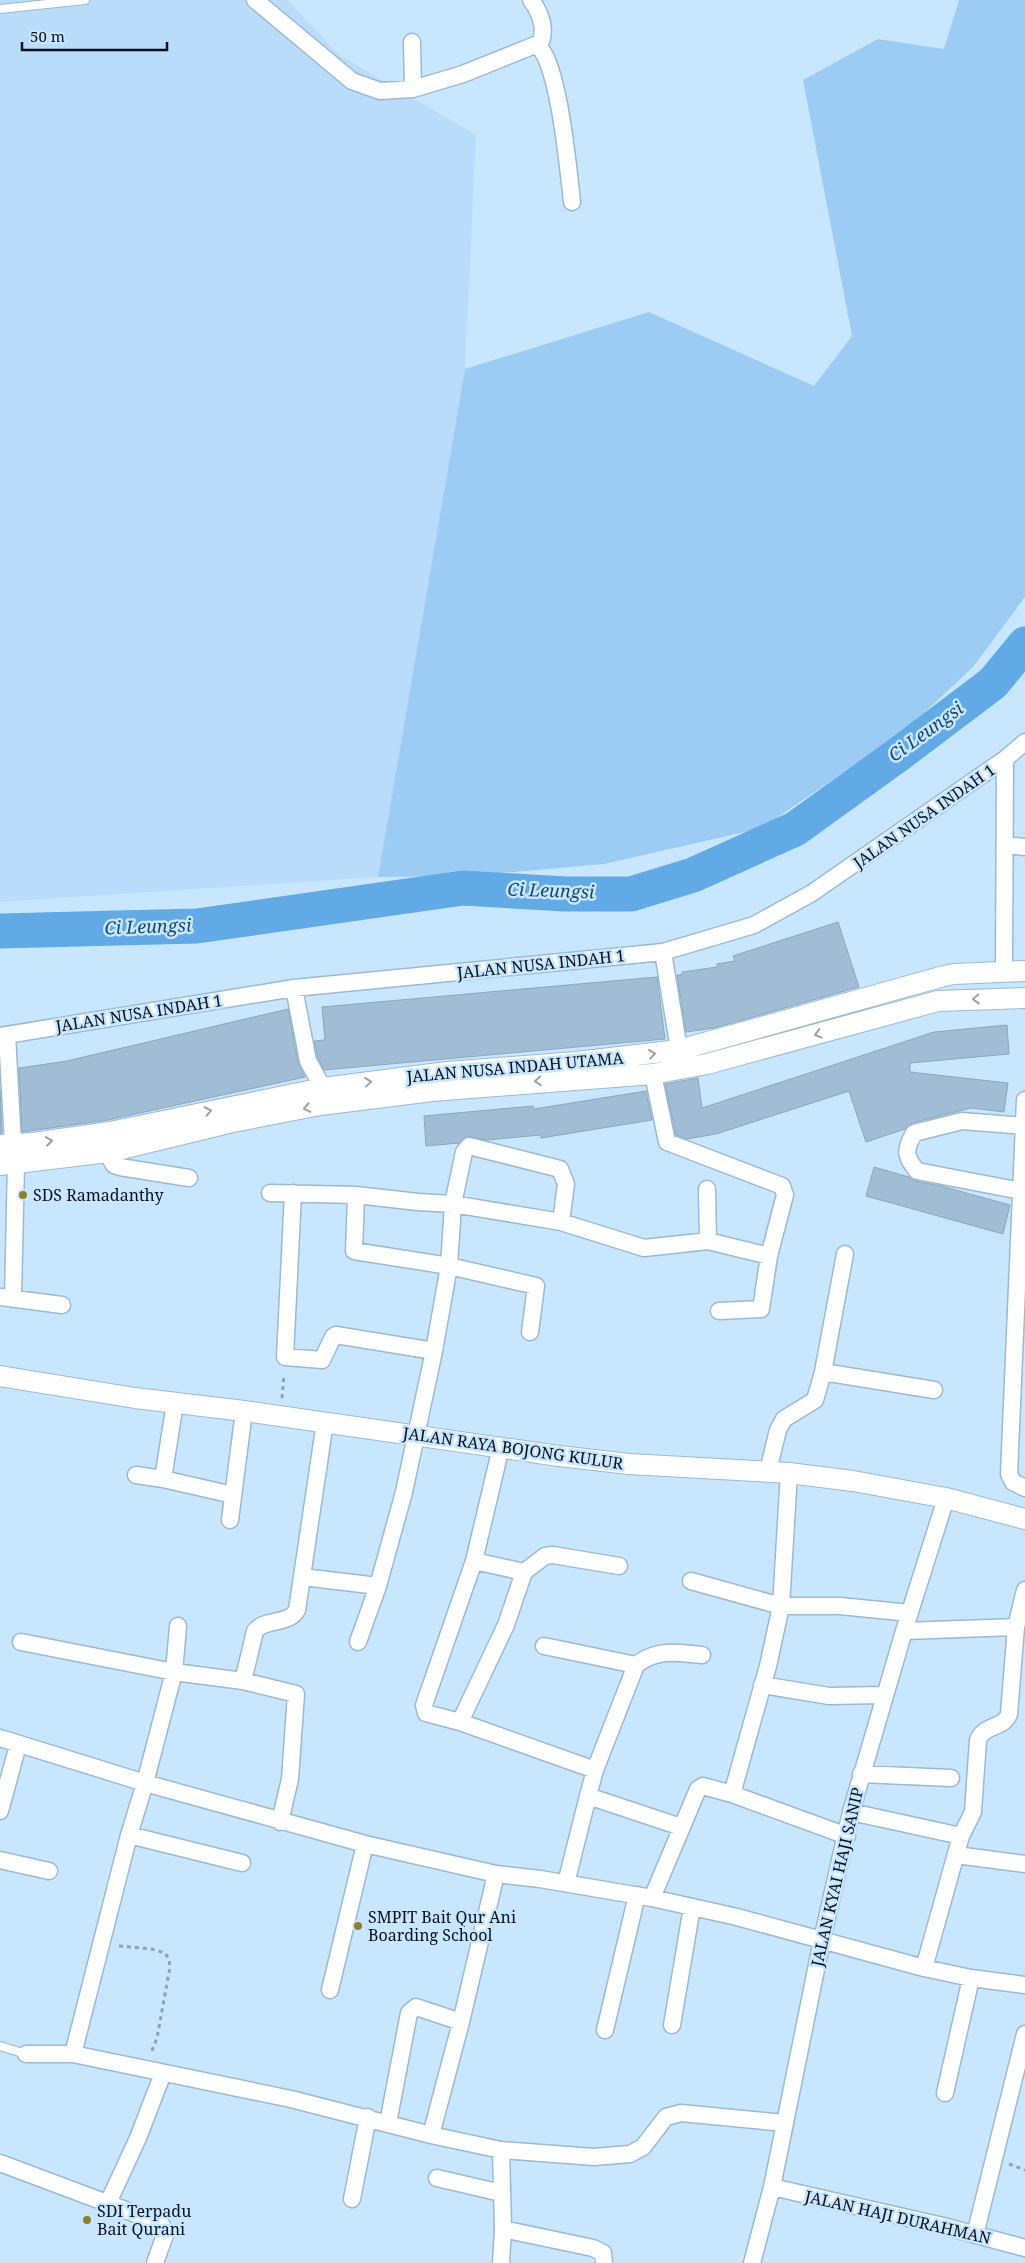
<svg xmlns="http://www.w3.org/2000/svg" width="1025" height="2263" font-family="'Noto Serif',serif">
  <rect width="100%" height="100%" fill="#c9e6ff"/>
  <path fill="#b8dcfa" d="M0 0H288L339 55 476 135 465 369 378 877 0 902Z"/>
  <path fill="#9cccf4" d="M959 0H1025V597L973 667 908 728 762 828 604 864 467 876 378 877 465 369 649 312 814 386 852 336 803 80 878 39 944 49Z"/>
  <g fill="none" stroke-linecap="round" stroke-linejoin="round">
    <path stroke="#62aae5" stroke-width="35" d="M0 931 197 926 463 888 565 894H631L693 875 795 829 899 754 993 683 1025 644"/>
  </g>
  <path fill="#a1bdd5" stroke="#8ba6be" d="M838 922 859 987 714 1028 686 1032 677 975H682V972L717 967V964L735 961 733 956Z
    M657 977 665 1039 324 1070 318 1058 314 1041 325 1040 322 1007Z
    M288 1009 298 1063 305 1077 108 1120 22 1132 19 1068 67 1061Z
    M1007 1025 1009 1054 910 1063V1072L1008 1083 1004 1112 971 1108 912 1123 905 1129 866 1142 849 1091 716 1134 687 1139 676 1135 665 1084 698 1078 702 1108 934 1032Z
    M0 1090 2 1133H0Z
    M646 1091 652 1120 541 1138V1135L487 1140 466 1136 459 1143 426 1146 424 1116 533 1106 534 1109Z
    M874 1167 909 1177 915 1181 941 1186 1010 1205 1003 1234 866 1196Z"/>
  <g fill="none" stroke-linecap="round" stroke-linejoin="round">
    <defs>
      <path id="service" d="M0 9 85 0
        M0 2046 26 2054"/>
      <path id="minor" d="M255 0 352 81 380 91 413 89 412 42
        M531 0C541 13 547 31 539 46
        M413 89 463 74 535 45C558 51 569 176 572 202
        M1005 845 1025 847
        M663 952 679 1050
        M1004 971 1005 759
        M294 988 308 1061 323 1088
        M7 1035 13 1144
        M0 1036 294 988 663 952 754 925 812 893 1005 759 1025 742
        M1025 1100 1009 1474 1013 1482 1025 1488
        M109 1152 110 1158 114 1165 120 1167 189 1178
        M707 1189 708 1241
        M1021 1191 917 1171C905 1156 904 1151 914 1133L962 1121 1024 1126
        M270 1193 356 1195 418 1202 453 1204 561 1222 644 1248 708 1241 769 1256 785 1195 782 1186 667 1142 653 1074
        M293 1193 285 1357 322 1360 333 1337 336 1335 434 1351
        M356 1195 354 1251 449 1266 536 1286 530 1332
        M0 1297 62 1305
        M13 1299 16 1163
        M719 1311 761 1309 769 1256
        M823 1372 934 1390
        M768 1471 778 1430 784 1419 815 1400 823 1372 845 1254
        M136 1475 163 1479 175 1403
        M163 1479 233 1495
        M230 1520 244 1411
        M474 1561 501 1447
        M524 1572 474 1561 424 1705 426 1713 460 1722 595 1770
        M303 1577 378 1586
        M691 1581 781 1606H840L910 1613
        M1016 1627 1025 1590
        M904 1631 1016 1627 1009 1714C1004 1729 984 1724 978 1740L973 1812 961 1836 924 1968
        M21 1642 174 1672 243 1681 296 1694 290 1779 280 1822
        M358 1642 378 1586 404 1492 434 1351 449 1266 453 1204 464 1152 469 1146 560 1169 566 1184 561 1222
        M544 1646 636 1665 595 1770 588 1796
        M636 1665C658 1648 676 1653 702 1655
        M243 1681 255 1631C265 1618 289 1625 297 1610L325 1422
        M762 1685 829 1696 885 1695
        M460 1722 506 1625 524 1572 545 1556 553 1555 619 1566
        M0 1738 145 1783 365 1844 496 1874 540 1879 652 1898 737 1917 924 1968 971 1978 1025 1985
        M861 1774 951 1778
        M732 1794 768 1666 781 1606 789 1473
        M0 1811 18 1745
        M851 1812 961 1836
        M129 1835 242 1863
        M956 1855 1025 1864
        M0 1860 49 1871
        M566 1883 588 1796 681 1827
        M652 1898 698 1789 703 1786 732 1794 847 1836
        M330 1990 365 1844
        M672 2025 692 1907
        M605 2030 637 1895
        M26 2054H73L129 1835 145 1783 174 1672 178 1626
        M73 2054 291 2099 431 2135 501 2150 594 2157 630 2154 643 2147 666 2117 681 2113 784 2123
        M945 2093 971 1978
        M388 2123 409 2013 416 2007 461 2022
        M431 2135 461 2022 496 1874
        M501 2150 503 2229
        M0 2163 160 2223 165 2230V2235L155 2263
        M437 2178 501 2193
        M772 2187 943 2226 1025 2248
        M352 2199 368 2117
        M108 2203 138 2138 163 2073
        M975 2235 1025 2034
        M501 2263 503 2229 593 2248 603 2253 604 2263
        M752 2263 772 2187 822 1940 851 1812 904 1631 946 1498"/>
      <path id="tertiary" d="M0 1145 33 1143 110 1132 323 1088 447 1072 576 1062 679 1050 944 976 954 974 1025 971
        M0 1165 109 1152 233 1122 320 1105 432 1091 653 1074 707 1064 938 1001 1025 998
        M0 1376 135 1398 244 1411 559 1456 629 1464 789 1473 853 1481 946 1498 1025 1519"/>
    </defs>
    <use href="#service" stroke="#9cb9d1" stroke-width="10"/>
    <use href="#minor" stroke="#9cb9d1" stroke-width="19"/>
    <use href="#tertiary" stroke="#9cb9d1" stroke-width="22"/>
    <path stroke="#8ca3b7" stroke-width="3" stroke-dasharray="4 4" stroke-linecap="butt" d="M282 1398 284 1375
      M119 1946 152 1949 165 1953 169 1959 170 1967 157 2038 151 2053
      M1009 2164 1025 2170"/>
    <use href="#service" stroke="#fff" stroke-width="8"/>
    <use href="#minor" stroke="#fff" stroke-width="16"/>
    <use href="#tertiary" stroke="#fff" stroke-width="20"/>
  </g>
  <defs><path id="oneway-chevron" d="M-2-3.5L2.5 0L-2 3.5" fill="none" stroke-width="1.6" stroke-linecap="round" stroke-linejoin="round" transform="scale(1.25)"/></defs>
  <g stroke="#9ca0a3">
    <use href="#oneway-chevron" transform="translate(976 999) rotate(179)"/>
    <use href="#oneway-chevron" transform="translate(818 1034) rotate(165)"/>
    <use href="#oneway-chevron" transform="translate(652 1054) rotate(-7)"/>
    <use href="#oneway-chevron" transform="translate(538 1081) rotate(176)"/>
    <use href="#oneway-chevron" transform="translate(368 1082) rotate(-7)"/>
    <use href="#oneway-chevron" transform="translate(307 1108) rotate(169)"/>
    <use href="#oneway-chevron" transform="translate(208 1111) rotate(-12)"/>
    <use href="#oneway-chevron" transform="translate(49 1141) rotate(-8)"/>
  </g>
  <g fill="#8e8027" stroke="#c9e6ff" stroke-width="2">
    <circle cx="23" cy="1195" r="5"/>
    <circle cx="358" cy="1926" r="5"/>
    <circle cx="87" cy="2220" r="5"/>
  </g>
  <g text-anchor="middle" stroke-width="5" stroke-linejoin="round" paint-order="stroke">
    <g font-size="16" fill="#071119" stroke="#c9e6ff">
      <text transform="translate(924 816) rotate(-35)" y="6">JALAN NUSA INDAH 1</text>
      <text transform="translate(541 964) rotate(-6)" y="6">JALAN NUSA INDAH 1</text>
      <text transform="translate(139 1013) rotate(-9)" y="6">JALAN NUSA INDAH 1</text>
      <text transform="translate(515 1067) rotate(-5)" y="6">JALAN NUSA INDAH UTAMA</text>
      <text transform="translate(513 1448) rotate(8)" y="6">JALAN RAYA BOJONG KULUR</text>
      <text transform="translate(837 1877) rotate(-77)" y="6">JALAN KYAI HAJI SANIP</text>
      <text transform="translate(898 2217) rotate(13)" y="6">JALAN HAJI DURAHMAN</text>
    </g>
    <g font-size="16" fill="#071119" stroke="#c9e6ff" text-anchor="start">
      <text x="33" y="1201">SDS Ramadanthy</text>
      <text x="368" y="1923">SMPIT Bait Qur Ani<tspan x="368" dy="18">Boarding School</tspan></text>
      <text x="97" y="2217">SDI Terpadu<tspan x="97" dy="18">Bait Qurani</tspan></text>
    </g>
    <g font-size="18" font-style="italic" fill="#134970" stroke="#c9e6ff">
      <text transform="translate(926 732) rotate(-36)" y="6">Ci Leungsi</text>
      <text transform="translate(551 891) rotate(2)" y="6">Ci Leungsi</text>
      <text transform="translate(148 927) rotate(-2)" y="6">Ci Leungsi</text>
    </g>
  </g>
  <path d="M22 42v8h145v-8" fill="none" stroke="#071119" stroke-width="2.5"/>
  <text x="30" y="42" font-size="15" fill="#071119" stroke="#c9e6ff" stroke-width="4" paint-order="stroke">50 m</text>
</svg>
